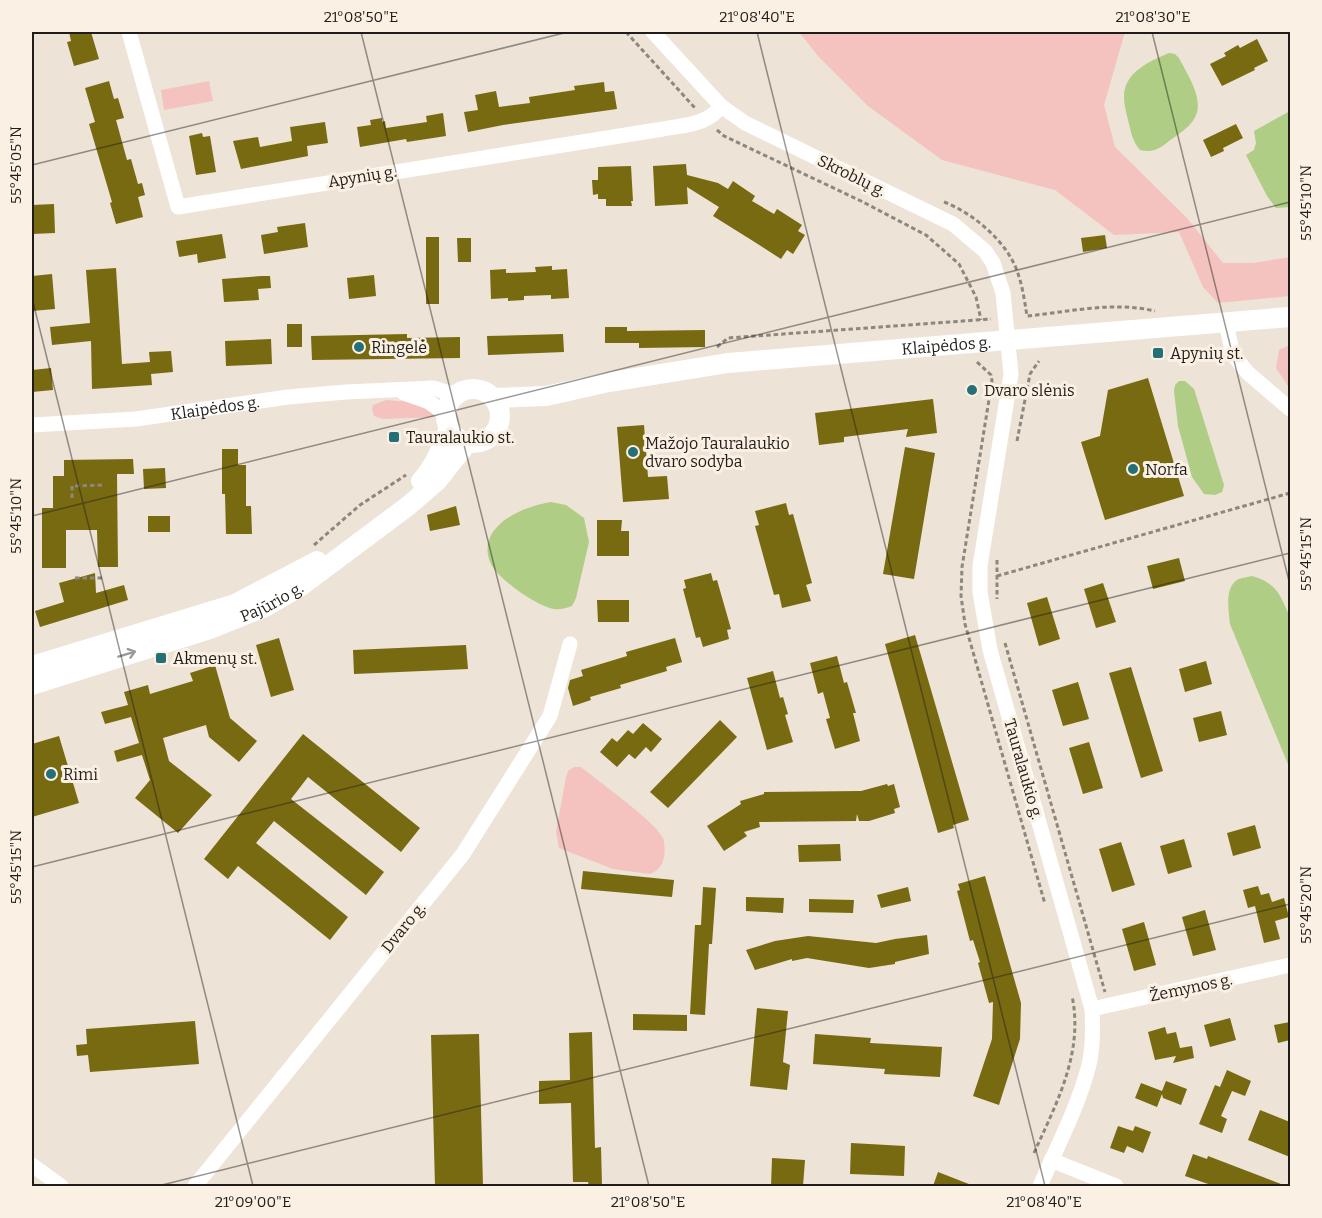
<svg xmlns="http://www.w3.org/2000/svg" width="1322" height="1218" font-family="Bitter,serif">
  <rect width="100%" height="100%" fill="#ede3d6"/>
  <path fill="#f4c3bf" d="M799 32H1125L1104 105 1115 147 1187 218 1223 263H1253L1290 257V296L1218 303 1203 287 1179 232 1114 235 1055 190 942 160 868 106 818 56Z
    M209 81 213 101 164 110 161 90Z
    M1290 345V389L1276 368 1279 350Z
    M386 400C401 401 427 402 435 417L383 419 374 416 372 410 373 405Z
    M574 767H581C598 781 656 822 663 838 665 844 665 852 664 857 662 866 658 871 650 874L613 869 559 848 556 832 566 777 568 771Z"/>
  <path fill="#afcd84" d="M1169 53 1175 54 1179 58C1187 74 1206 101 1194 119 1189 128 1177 135 1169 141 1159 149 1153 153 1140 150 1132 141 1131 131 1128 120 1126 112 1124 104 1124 97 1124 72 1150 61 1169 53Z
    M1290 111V207L1276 208 1267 196 1246 155 1254 150 1256 143 1254 131Z
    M1179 381H1185L1194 389 1224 485 1222 492 1215 495 1204 494 1192 477 1178 426 1174 391 1175 385Z
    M551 502 566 505 584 518 589 542 576 598 572 606C566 608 560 610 554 609 538 607 498 579 491 564 474 527 523 506 551 502Z
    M1252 576C1277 583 1280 595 1290 617V769L1230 624C1229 611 1224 589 1237 580 1240 578 1248 577 1252 576Z"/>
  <path fill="#776a11" d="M69 32H91L99 59 74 66 67 42 71 41Z
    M1257 39 1268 61 1254 68 1255 70 1222 86 1210 64 1226 56 1224 53 1238 45 1240 48Z
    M109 81 114 99 118 98 124 118 116 120 127 160 131 159 138 184 142 183 145 195 138 197 143 217 116 224 110 203 112 202 89 124 95 122 85 88Z
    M604 82 605 92 614 91 617 109 503 125 468 132 464 112 478 110 475 95 496 91 499 107 530 103 529 97 575 90 574 86Z
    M443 113 446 136 407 142 406 139 360 147 357 127 371 125 370 120 382 118V122L385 121 386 128 427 122 426 116Z
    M325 122 328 143 307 146 308 156 241 169 233 141 258 137 260 147 292 141 290 127Z
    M1236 124 1243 138 1223 148 1224 151 1211 157 1203 140Z
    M202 133 203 137 210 136 216 172 196 175 189 136Z
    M686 164 687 175 718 183 728 189 733 181 755 196 752 201 774 214 777 209 802 225 798 231 805 235 793 254 787 250 781 259 753 241 713 216 719 207 687 187 688 204 655 206 653 166Z
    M631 166 633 201H631L632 206H606V199H598V194L593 195 592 180H598V167Z
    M54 204 55 233 32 234V205Z
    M305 223 308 247 264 254 261 235 278 232 277 227Z
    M222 234 226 258 198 263 197 254 179 257 176 241Z
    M1105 235 1107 248 1083 252 1081 238Z
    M426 237H439V304H426Z
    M457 238H471V262H458Z
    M552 266V270L567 269 569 298 551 299V295L524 296V300L508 301V298L491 299 490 270 506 269V273L536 272 535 267Z
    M116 268 122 364 150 362 149 352 171 351 173 372 151 374 152 385 92 389 91 341 52 345 50 327 90 323 86 270Z
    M52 274 55 309 32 311V276Z
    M374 275 376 296 349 299 347 278Z
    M262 276H270L271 288 258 289 259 300 224 302 222 279Z
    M287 324H302V347H287Z
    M605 327H627V331L705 330V347L639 348V343H605Z
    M407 334V338L460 337V358L312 360 311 336Z
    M563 334 564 352 488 355 487 336Z
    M271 339 272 364 226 366 225 341Z
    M51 368 53 390 32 392V370Z
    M1148 378 1184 496 1105 520 1081 442 1100 436 1108 390Z
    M933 399 937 433 906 437 908 429 844 437V442L819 445 815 413Z
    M644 425 648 477 667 476 669 499 623 502 617 427Z
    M905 447 935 453 914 579 883 574Z
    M222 449H238V465H246V506H251L252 534H226L225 494H222Z
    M133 459 134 474H117L118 567H98L97 530H66V568H42V508H53V476H64V460Z
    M165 468 166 488 144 489 143 469Z
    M786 503 789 515 793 514 812 583 806 585 811 601 782 608 779 594 774 595 755 526 759 525 755 511Z
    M456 506 460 525 430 531 427 515Z
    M148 516H170V532H148Z
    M597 520H622L621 531H629V556H597Z
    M1179 558 1185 581 1153 589 1147 566Z
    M95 573 96 593 124 585 128 600 40 627 35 611 64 602 59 583Z
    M711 573 713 581 717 580 731 629 727 630 729 639 703 647 700 637 696 638 683 589 686 588 684 580Z
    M1103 583 1116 622 1096 628 1084 589Z
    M1047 597 1060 639 1039 646 1027 603Z
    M597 600H629V622H598Z
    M915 635 969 820 953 825 954 828 938 833 885 644Z
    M279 638 294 690 271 697 256 645Z
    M675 638 682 662 666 667 667 671 620 685 621 688 590 697 591 700 573 706 568 688 570 680 583 676 581 670 627 656 626 652Z
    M466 645 468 669 354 674 353 650Z
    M837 656 844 683 847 682 856 713H853L860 741 835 749 826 719 830 718 823 692 818 694 810 663Z
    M1206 661 1212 684 1185 692 1179 669Z
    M215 665 230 718 257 741 239 762 209 737 206 725 163 738 169 761 212 795 178 833 135 798 150 780 142 755 117 762 114 751 139 743 131 717 105 724 101 712 128 705 124 692 148 685 150 694 193 681 190 673Z
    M1131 667 1163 771 1141 778 1109 673Z
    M773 671 780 698 783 697 788 714 785 715 793 742 767 750 747 678Z
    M1078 682 1089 719 1063 726 1052 690Z
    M1221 711 1227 735 1199 742 1193 718Z
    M720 720 737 737 668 808 650 792Z
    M643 723 662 739 651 752 646 747 635 759 629 754 617 767 600 752 612 738 617 742 628 730 633 734Z
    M303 734 420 828 401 852 308 777 291 799 384 872 366 895 274 821 256 843 348 917 330 940 238 866 228 879 204 859Z
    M59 736 79 803 32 817V744Z
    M1089 742 1103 788 1083 794 1069 748Z
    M887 784 888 786 894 784 900 807 894 809 895 813 869 821H859L857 814 856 821 759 822 760 827 744 832 747 836 724 851 707 826 741 804 740 801 764 794V792L861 791Z
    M1255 825 1261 848 1233 856 1227 833Z
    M1184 839 1192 867 1168 874 1160 846Z
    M1121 842 1135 885 1112 892 1099 849Z
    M840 844 841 861 799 862 798 845Z
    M583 871 674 880 672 897 581 889Z
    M985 876 1021 1003 1020 1039 999 1105 973 1096 992 1039 993 1002 989 1003 978 963 980 962 973 940 970 941 957 891 960 890 958 884Z
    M1258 886 1261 895 1269 893 1272 902 1284 898 1289 917 1275 921 1280 939 1264 943 1255 906 1248 908 1243 890Z
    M703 887 716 888 712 944H709L705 1015 690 1014 695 925H701Z
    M908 887 911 901 881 908 877 895Z
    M746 897 784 898 783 913 746 911Z
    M809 899 854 900 853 913 809 912Z
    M1205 910 1216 950 1193 956 1182 917Z
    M1144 922 1156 965 1134 971 1122 929Z
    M927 935 929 954 895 962V964L869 968 807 958 792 961V959L755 970 746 950 775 941 808 936 876 943 895 939Z
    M757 1008 788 1011 783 1062 790 1065 787 1090 750 1086Z
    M633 1014 687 1015V1031L633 1030Z
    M1230 1018 1236 1040 1210 1047 1204 1025Z
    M195 1021 199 1064 90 1072 88 1055 77 1056 76 1045 87 1044 86 1029Z
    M1290 1022V1040L1278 1043 1274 1025Z
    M1165 1027 1167 1034 1176 1032 1180 1048 1192 1046 1194 1058 1173 1063 1176 1056 1155 1060 1148 1032Z
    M592 1032 595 1148 601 1147 602 1186H589L588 1182H573L571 1103 539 1104V1081L570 1080 569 1033Z
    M479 1034 483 1186H435L431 1035Z
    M815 1034 871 1038 870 1043 942 1047 940 1077 884 1074 885 1069 813 1064Z
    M1227 1070 1251 1081 1245 1096 1232 1091 1221 1116 1227 1119 1222 1133 1199 1124 1215 1085 1220 1087Z
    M1166 1081 1187 1089 1181 1105 1163 1098 1162 1094 1157 1107 1135 1098 1141 1083 1162 1091Z
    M1260 1110 1290 1122V1157L1248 1140Z
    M1118 1126 1133 1131 1135 1126 1151 1132 1143 1153 1127 1146 1124 1153 1110 1148Z
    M851 1143 905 1146 904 1176 850 1174Z
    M1193 1154 1207 1159 1208 1156 1286 1186H1214L1185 1176Z
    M772 1158 805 1160 803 1186H771Z
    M938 1172 974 1186H933Z"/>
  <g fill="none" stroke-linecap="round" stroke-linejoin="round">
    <path stroke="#8d877d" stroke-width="3" stroke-dasharray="4.5 3" stroke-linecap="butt" d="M626 32 695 108
      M717 130 724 136 861 201 926 235 959 264 976 297 981 320
      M944 202C970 212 997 234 1011 258 1021 275 1024 297 1027 316 1068 312 1113 301 1155 311
      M717 347 728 338 991 319
      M977 362 991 375 992 381 962 567 961 596 965 624 1045 904
      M1017 441 1030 374 1039 361
      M72 498V486L103 485
      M314 545 360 505 406 475
      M997 560V599
      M997 576 1290 493
      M75 578H102
      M1005 643 1105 992
      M1034 1153C1056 1104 1084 1053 1072 996"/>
    <g stroke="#fff" stroke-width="15">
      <path d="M129 32 178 207 663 129C684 125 708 125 721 106"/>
      <path d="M653 32 721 106 745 123 953 224 985 251 993 263 1003 293 1011 374 980 566V592L990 650 1092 1009C1093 1027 1093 1047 1089 1065 1078 1107 1057 1147 1040 1186"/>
      <path d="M1226 323 1233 355 1248 373 1290 409"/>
      <path d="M404 393 429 402 446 414"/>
      <path id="s1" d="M32 425 136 419 288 397 346 392 433 388 456 395"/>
      <path d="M1092 1009 1290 965"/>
      <path d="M1051 1160 1116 1186"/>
      <path d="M32 1165 61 1186"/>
      <path d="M195 1186 463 854 550 716 570 644"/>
    </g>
    <g stroke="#fff" stroke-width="20">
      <circle cx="473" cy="416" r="27"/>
      <path id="s2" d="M494 398 546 396 604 383 728 363 1290 317"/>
      <path d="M421 481C435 466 442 447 449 428"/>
      <path d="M32 666 235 604 317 561"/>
      <path id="s3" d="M32 685 210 629 265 607 301 586 408 506 437 481 468 442"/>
    </g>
  </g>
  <defs><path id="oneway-shaft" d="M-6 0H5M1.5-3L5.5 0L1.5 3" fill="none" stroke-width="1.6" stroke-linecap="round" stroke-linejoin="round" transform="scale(1.5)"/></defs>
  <use stroke="#9b9997" href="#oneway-shaft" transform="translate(127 654) rotate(-17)"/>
  <path fill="none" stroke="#201d18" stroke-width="1.5" stroke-opacity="0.45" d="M361 32 649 1186M757 32 1045 1186M1152 32 1290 585M32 165 568 32M32 298 253 1186M32 516 1290 202M32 867 1290 553M158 1186 1290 904"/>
  <g fill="#256f77" stroke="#faf0e4" stroke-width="2">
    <circle cx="359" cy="347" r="6"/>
    <rect x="1152" y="347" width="12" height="12" rx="3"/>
    <circle cx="972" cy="390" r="6"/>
    <rect x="388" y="431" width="12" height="12" rx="3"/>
    <circle cx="633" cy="452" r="6"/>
    <circle cx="1133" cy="469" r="6"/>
    <rect x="155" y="652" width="12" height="12" rx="3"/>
    <circle cx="51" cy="774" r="6"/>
  </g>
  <g text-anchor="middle" stroke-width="6" stroke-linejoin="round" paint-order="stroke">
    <g font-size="16" fill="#201d18" stroke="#faf0e4">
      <text transform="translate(852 175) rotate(26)" y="6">Skroblų g.</text>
      <text transform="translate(362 176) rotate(-9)" y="6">Apynių g.</text>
      <text dy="6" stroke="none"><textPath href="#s2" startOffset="456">Klaipėdos g.</textPath></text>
      <text dy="6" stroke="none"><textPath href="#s1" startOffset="184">Klaipėdos g.</textPath></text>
      <text dy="6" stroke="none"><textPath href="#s3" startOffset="254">Pajūrio g.</textPath></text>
      <text transform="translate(1024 769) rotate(74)" y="6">Tauralaukio g.</text>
      <text transform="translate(403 927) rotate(-51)" y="6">Dvaro g.</text>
      <text transform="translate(1191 987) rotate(-12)" y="6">Žemynos g.</text>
    </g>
    <g font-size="16" fill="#201d18" stroke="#faf0e4" text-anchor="start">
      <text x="371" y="353">Ringelė</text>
      <text x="1170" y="359">Apynių st.</text>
      <text x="984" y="396">Dvaro slėnis</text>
      <text x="406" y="443">Tauralaukio st.</text>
      <text x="645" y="449">Mažojo Tauralaukio<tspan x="645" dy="18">dvaro sodyba</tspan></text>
      <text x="1145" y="475">Norfa</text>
      <text x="173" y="664">Akmenų st.</text>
      <text x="63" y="780">Rimi</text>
    </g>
  </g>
  <rect width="1322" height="1218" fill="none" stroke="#faf0e4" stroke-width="66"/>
  <rect x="33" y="33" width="1256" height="1152" fill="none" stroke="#201d18" stroke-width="2"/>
  <g font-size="15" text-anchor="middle" fill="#201d18">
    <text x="361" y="22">21°08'50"E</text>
    <text x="757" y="22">21°08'40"E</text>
    <text x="1153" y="22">21°08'30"E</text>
    <text transform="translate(16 165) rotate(-90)" y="5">55°45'05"N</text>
    <text transform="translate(1306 203) rotate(-90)" y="5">55°45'10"N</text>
    <text transform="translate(16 516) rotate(-90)" y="5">55°45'10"N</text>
    <text transform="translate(1306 554) rotate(-90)" y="5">55°45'15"N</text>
    <text transform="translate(16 867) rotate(-90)" y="5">55°45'15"N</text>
    <text transform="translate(1306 905) rotate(-90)" y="5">55°45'20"N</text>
    <text x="253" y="1207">21°09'00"E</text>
    <text x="648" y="1207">21°08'50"E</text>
    <text x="1044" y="1207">21°08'40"E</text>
  </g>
</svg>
